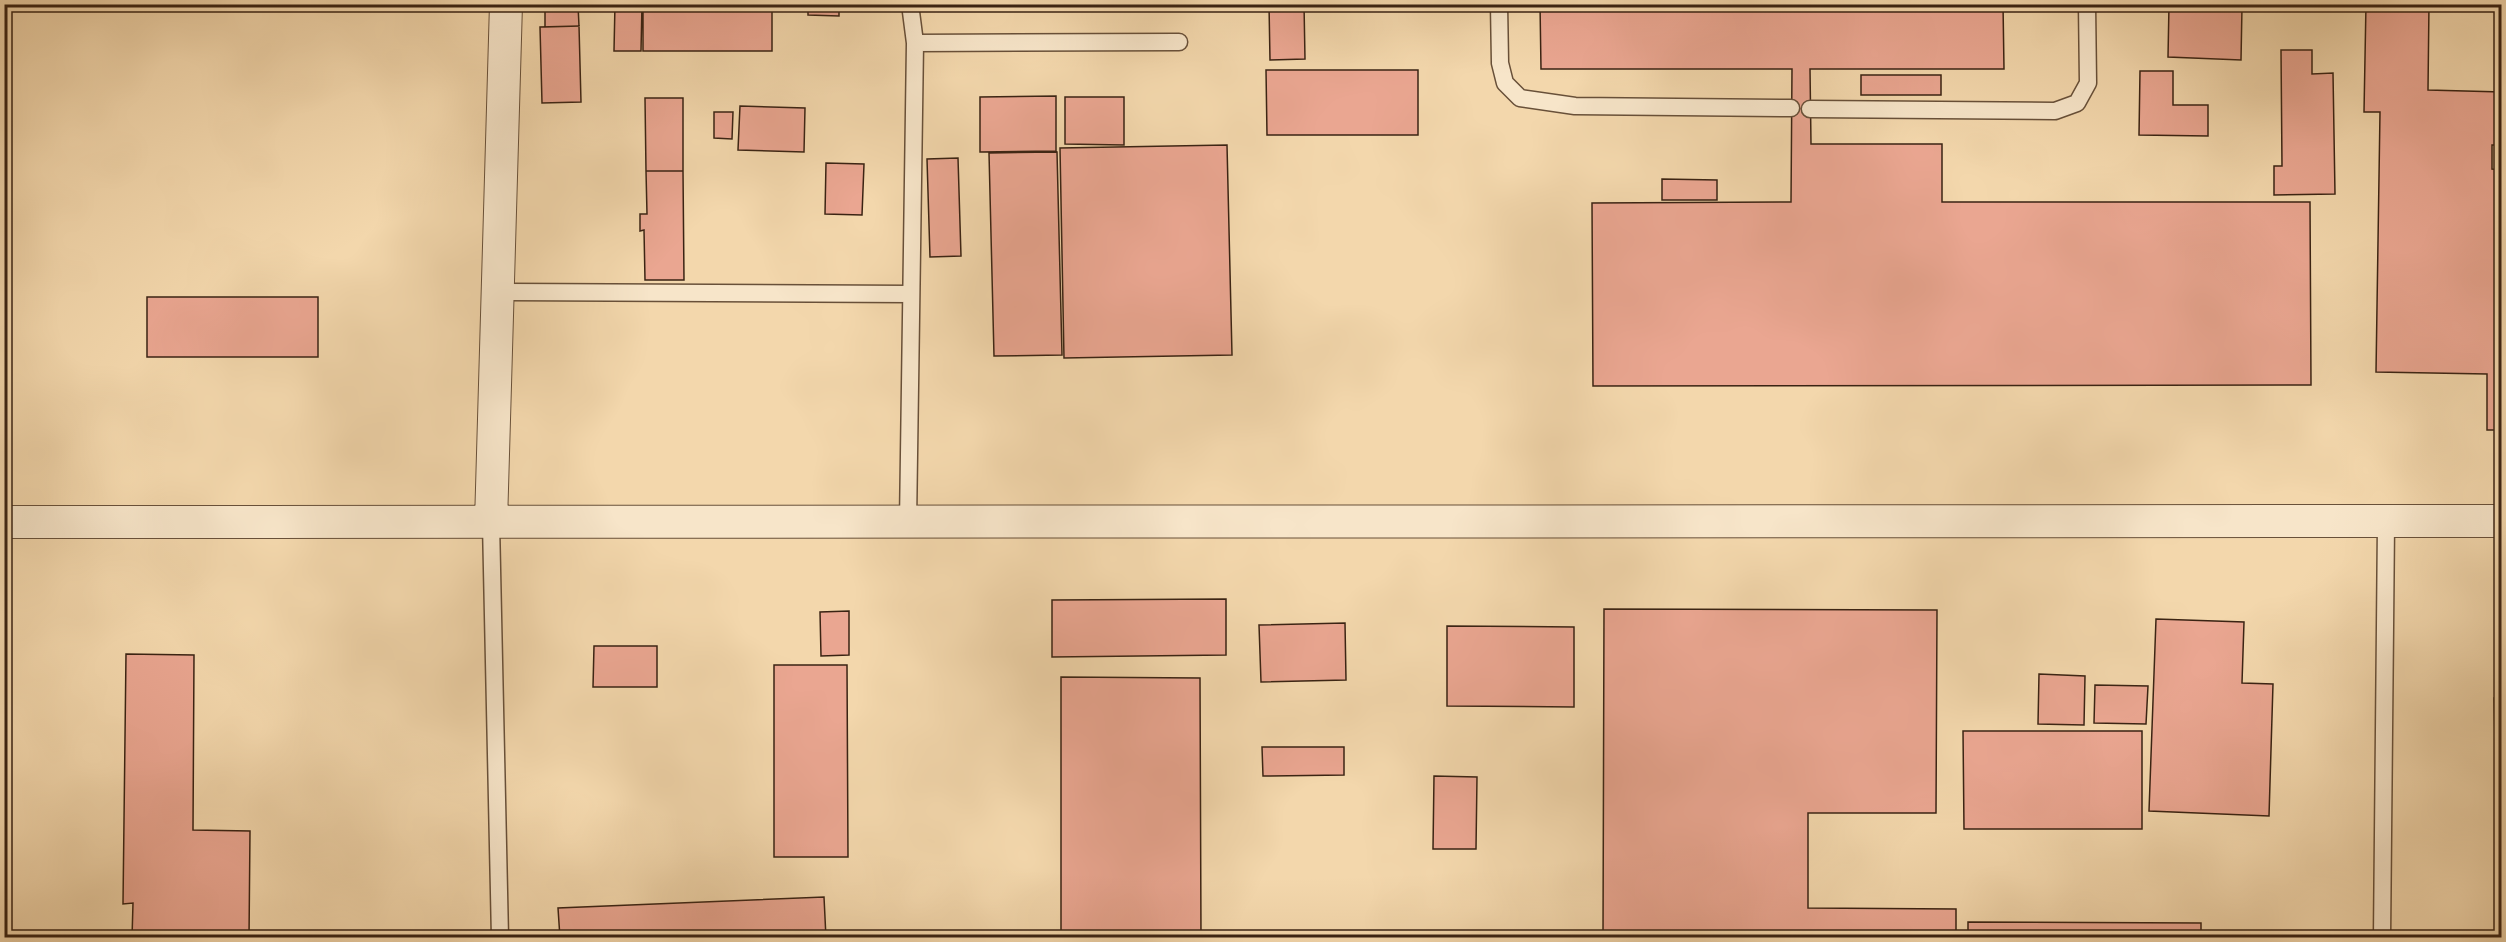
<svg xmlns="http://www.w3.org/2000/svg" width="2506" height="942" font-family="'IM FELL English',serif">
  <rect width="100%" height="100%" fill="#f3d7ac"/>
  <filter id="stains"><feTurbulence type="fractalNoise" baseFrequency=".00333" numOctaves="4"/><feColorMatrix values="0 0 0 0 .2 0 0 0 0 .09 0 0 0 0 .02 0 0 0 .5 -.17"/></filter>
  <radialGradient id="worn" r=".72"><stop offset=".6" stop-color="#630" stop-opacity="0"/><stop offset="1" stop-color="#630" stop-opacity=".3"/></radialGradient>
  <path fill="#eaa691" stroke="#3a2313" stroke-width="1.5" d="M615 4H642L641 51H614Z
    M808 4H839V16L808 15Z
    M1269 4H1304L1305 59 1270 60Z
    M1540 4H2003L2004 69H1810L1811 144H1942V202H2310L2311 385 1593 386 1592 203 1791 202 1792 69H1541Z
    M2366 4H2429L2428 90 2502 92V145H2492V169L2502 170V430H2487V374L2376 372 2380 112H2364Z
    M578 5 579 26 545 27V6Z
    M643 5H772V51H643Z
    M2169 5 2242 7 2241 60 2168 57Z
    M579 26 581 102 542 103 540 27Z
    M2281 50H2312V74L2333 73 2335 194 2274 195V166H2282Z
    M1266 70H1418V135H1267Z
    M2140 71H2173V105H2208V136L2139 135Z
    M1861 75H1941V95H1861Z
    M1056 96V151L980 152V97Z
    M1065 97H1124V145L1065 144Z
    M645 98H683V171H646Z
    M740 106 805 108 804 152 738 150Z
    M714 112H733L732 139 714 138Z
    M1227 145 1232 355 1064 358 1060 148Z
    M1057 152 1062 355 994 356 989 153Z
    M958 158 961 256 930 257 927 159Z
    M826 163 864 164 862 215 825 214Z
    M646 171H683L684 280H645L644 230 640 231V214H647Z
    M1662 179 1717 180V200H1662Z
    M147 297H318V357H147Z
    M1226 599V655L1052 657V600Z
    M1604 609 1937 610 1936 813H1808V908L1956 909V938H1603Z
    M849 611V655L821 656 820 612Z
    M2156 619 2244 622 2242 683 2273 684 2269 816 2149 811Z
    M1345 623 1346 680 1261 682 1259 625Z
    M1447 626 1574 627V707L1447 706Z
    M594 646H657V687H593Z
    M126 654 194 655 193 830 250 831 249 938H132L133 903 123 904Z
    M774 665H847L848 857H774Z
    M2039 674 2085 676 2084 725 2038 724Z
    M1061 677 1200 678 1201 938H1061Z
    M2095 685 2148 686 2146 724 2094 723Z
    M2494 698H2502V739H2495Z
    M1963 731H2142V829H1964Z
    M1262 747H1344V775L1263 776Z
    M1434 776 1477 777 1476 849H1433Z
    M824 897 826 938H560L558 908Z
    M1968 922 2201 923V938H1968Z"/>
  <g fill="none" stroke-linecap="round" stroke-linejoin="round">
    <defs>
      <path id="lane" d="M1499 4 1500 63 1505 83 1520 98 1575 106 1791 108
        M915 43 1179 42
        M1810 109 2055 111 2077 103 2088 83 2087 4
        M498 292 911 294
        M491 523 500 938
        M908 523 915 43 910 4
        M2382 938 2386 523"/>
      <path id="street" d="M4 522 2502 521
        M491 523 506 4"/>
    </defs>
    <use href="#lane" stroke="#685039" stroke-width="19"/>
    <use href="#street" stroke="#685039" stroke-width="34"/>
    <use href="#lane" stroke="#f7e5c9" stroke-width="16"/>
    <use href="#street" stroke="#f7e5c9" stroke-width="32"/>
  </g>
  <rect width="2506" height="942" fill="none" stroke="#f3d7ac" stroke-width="24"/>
  <rect x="6" y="6" width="2494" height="930" fill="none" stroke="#3a2313" stroke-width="3"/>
  <rect x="12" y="12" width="2482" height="918" fill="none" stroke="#3a2313" stroke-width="1.5"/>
  <rect width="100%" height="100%" filter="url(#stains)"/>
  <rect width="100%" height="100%" fill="url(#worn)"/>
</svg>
